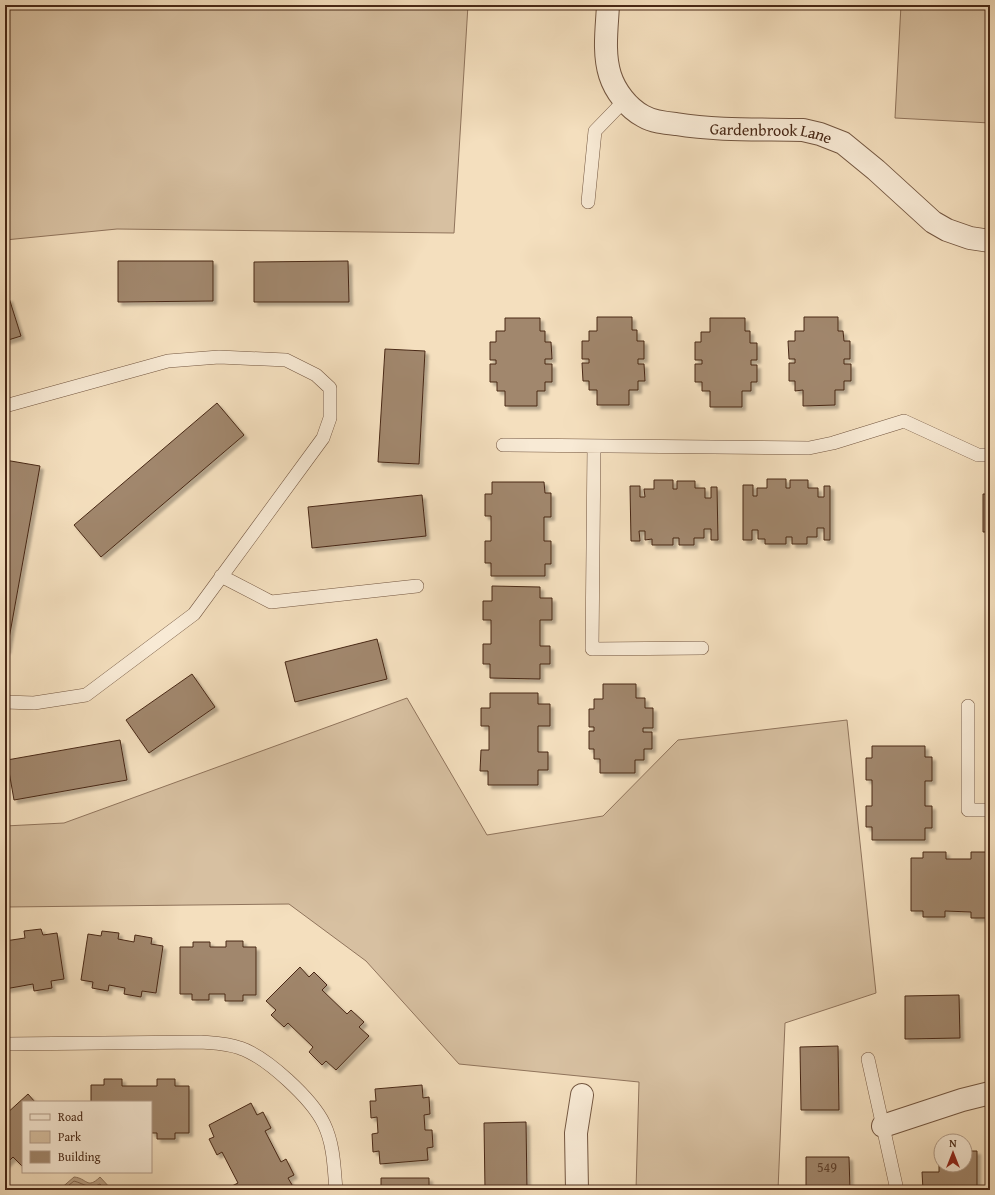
<svg xmlns="http://www.w3.org/2000/svg" width="995" height="1195" font-family="'Gentium Book Plus',serif">
  <defs>
    <filter id="shadow"><feDropShadow dx="3.5" dy="3.5" stdDeviation="1" flood-color="#0004"/></filter>
  </defs>
  <rect width="100%" height="100%" fill="#f4dfbe"/>
  <filter id="stains"><feTurbulence type="fractalNoise" baseFrequency=".005" numOctaves="4"/><feColorMatrix values="0 0 0 0 .2 0 0 0 0 .09 0 0 0 0 .02 0 0 0 .5 -.17"/></filter>
  <radialGradient id="worn" r=".72"><stop offset=".6" stop-color="#630" stop-opacity="0"/><stop offset="1" stop-color="#630" stop-opacity=".3"/></radialGradient>
  <path fill="#d7c0a1" stroke="#90745c" d="M5 5H468L454 233 117 229 5 240Z
    M901 5H990V123L895 118Z
    M407 698 487 835 603 816 678 740 847 720 876 993 785 1023 778 1190H636L639 1082 459 1064 366 961 289 904 5 907V826L64 823Z"/>
  <path fill="#baa185" stroke="#8c7159" d="M74 1177C87 1178 87 1190 100 1177L112 1190H59Z"/>
  <g fill="none" stroke-linecap="round" stroke-linejoin="round">
    <path stroke="#81644e" stroke-width="1" d="M63 1190 74 1181C85 1184 89 1190 100 1184L106 1190"/>
  </g>
  <path fill="#a1876d" stroke="#482816" filter="url(#shadow)" d="M118 261H213V301L118 302Z
    M348 261 349 302H254V262Z
    M9 298 21 336 5 341V299Z
    M597 317H632V330H637V341H644V359H638V364H644L645 381H638V390H629V405H597V390H589V381H583L582 363H589V359H582V341H589V331H597Z
    M804 317H838V331H843L844 341H850V359H844V364H851V381H844V390H835V405L803 406V390L795 391V381H789V363H795V359H789L788 341H795V331H804Z
    M505 318H540V331H545V342H551L552 359H545V364H552V382H545V391H537V406H505V391H497V382H490V364H496V360H490V342H496V331H505Z
    M710 318H745V331H750V343H757V360H751V365H757V382H751V391H742V407H710V391H702V382H695V364H702V360H695V342H701V332H710Z
    M385 349 425 351 419 464 378 462Z
    M217 403 244 435 101 557 74 525Z
    M5 460 40 466 7 650H5Z
    M767 479H786V488H790V480H808V488H818V497H824V486H830V540H824V528H817V537H807V544H792V537H786V544H765V539H758V530H752V540H743V485H753V496H757V488H767Z
    M654 480H673V489H677V481H695V488H705V498H711V487H717L718 540H711V529H704V538H694V545H679V538H673V545H652V539L645 540V531H639L640 541H631L630 486H640V497H645L644 489H654Z
    M492 482H544L545 493H551V517H544V541H551V564H545V576H491V563H485V541H491V516H485V494H492Z
    M983 494H990V532H983Z
    M422 495 426 536 312 548 308 507Z
    M492 586 540 587V598H552V620H540V646H550V664H540V679L490 678V664H483V644H491V620H483V601H492Z
    M377 639 387 679 295 702 285 662Z
    M192 674 215 707 149 753 126 720Z
    M603 684H636V698H645V708H653V728H643V732H652V749H644V760H635V773H600V759H594V749H589V731H594V727H589V709H594V699H603Z
    M490 693H538V704H550V726H538V752H548V770H538V785H488V771H480L481 750H489V726H481V708H490Z
    M120 740 127 780 14 800 7 760Z
    M872 746H925V757H932V781H925V806H932V828H925V840H872V827H866V806H872V780H866V758H872Z
    M923 852H946V859H971V852H990V918H971V912L945 911V917H923V911H911V858H923Z
    M41 929 43 935 57 933 64 979 51 981 52 988 34 991 33 984 5 989V941L25 938 24 931Z
    M102 931 119 933 118 939 134 942 135 935 152 938 151 944 163 946 156 993 142 991 141 997 124 994 125 988 109 985 108 991 92 988 93 982 81 980 88 934 101 936Z
    M226 941H243V947H256V995H243V1001H225V994H209V1000H192V994H180V947H193V942H210V947H226Z
    M300 967 309 977 314 972 327 985 322 990 347 1014 351 1010 364 1022 359 1027 369 1036 336 1070 326 1061 322 1065 309 1052 313 1047 288 1023 284 1027 271 1015 276 1010 266 1001Z
    M986 984H990V1034H986Z
    M959 995 960 1038 905 1039V996Z
    M838 1046 839 1110H801L800 1047Z
    M104 1079H122V1086H157V1079H175V1086H189V1133H175V1139H157V1133H151V1102H91V1085H104Z
    M422 1085 423 1098 429 1097 430 1114 424 1115 425 1130H432L433 1147 427 1148 428 1160 380 1164 379 1151 373 1152 372 1134 378 1133 377 1117 371 1118 370 1101H376L375 1089Z
    M28 1094 35 1102H23V1167L13 1157 5 1165V1115Z
    M251 1103 257 1115 263 1112 271 1128 265 1131 281 1162 286 1159 294 1175 288 1178 295 1190H234L232 1186 238 1183 222 1152 217 1155 209 1139 214 1137 209 1125Z
    M526 1122 527 1190H485L484 1123Z
    M965 1151H977V1190H923L922 1172H939V1158H941V1165H965Z
    M806 1157H849L850 1190H806Z
    M381 1178H429V1190H381Z"/>
  <g fill="none" stroke-linecap="round" stroke-linejoin="round">
    <defs>
      <path id="lane" d="M588 202 595 131 625 100
        M5 406 168 361 219 357 286 360 316 375 330 388V418L323 438 194 614 86 695 34 703 5 702
        M503 445 809 448 833 443 904 421 978 455H990
        M594 446 592 649 702 648
        M221 576 271 602 417 586
        M968 706V810H990
        M5 1044 201 1042C214 1043 227 1043 240 1048 267 1057 312 1099 324 1124 334 1145 334 1168 336 1190
        M868 1059 897 1190"/>
      <g id="street">
        <path id="s1" d="M608 5C607 27 603 53 610 75 615 91 628 108 643 116 653 122 665 123 676 124 718 131 761 129 803 130L820 134 843 143 876 170 933 222 947 230 970 238 990 241"/>
        <path d="M883 1126 962 1100 990 1093"/>
        <path d="M577 1190 576 1133 582 1095"/>
      </g>
    </defs>
    <use href="#lane" stroke="#735640" stroke-width="14"/>
    <use href="#street" stroke="#735640" stroke-width="24"/>
    <use href="#lane" stroke="#f8ead5" stroke-width="13"/>
    <use href="#street" stroke="#f8ead5" stroke-width="22"/>
  </g>
  <g text-anchor="middle" stroke-width="3" stroke-linejoin="round" paint-order="stroke">
    <g font-size="14" fill="#5e402c">
      <text x="827" y="1172">549</text>
    </g>
    <g font-size="16" fill="#482816" stroke="#f8ead5">
      <text dy="6" stroke="none"><textPath href="#s1" startOffset="254">Gardenbrook Lane</textPath></text>
    </g>
  </g>
  <rect width="995" height="1195" fill="none" stroke="#f4dfbe" stroke-width="20"/>
  <rect x="6" y="6" width="983" height="1183" fill="none" stroke="#482816" stroke-width="2"/>
  <rect x="10" y="10" width="975" height="1175" fill="none" stroke="#482816"/>
  <rect x="22" y="1101" width="130" height="72" fill="#f8ead5" stroke="#b29c89"/>
  <rect x="30" y="1114" width="20" height="6" fill="#f8ead5" stroke="#b29c89"/>
  <text x="58" y="1121" font-size="12" fill="#482816">Road</text>
  <rect x="30" y="1131" width="20" height="12" fill="#d7c0a1" stroke="#b29c89"/>
  <text x="58" y="1141" font-size="12" fill="#482816">Park</text>
  <rect x="30" y="1151" width="20" height="12" fill="#a1876d" stroke="#b29c89"/>
  <text x="58" y="1161" font-size="12" fill="#482816">Building</text>
  <g transform="translate(953 1153)"><circle r="19" fill="#f8ead5" stroke="#b29c89"/>
  <path d="M0-3L7 15L0 10L-7 15Z" fill="#8f2418"/>
  <text y="-6" font-size="11" font-weight="bold" text-anchor="middle" fill="#482816">N</text>
  </g>
  <rect width="100%" height="100%" filter="url(#stains)"/>
  <rect width="100%" height="100%" fill="url(#worn)"/>
</svg>
